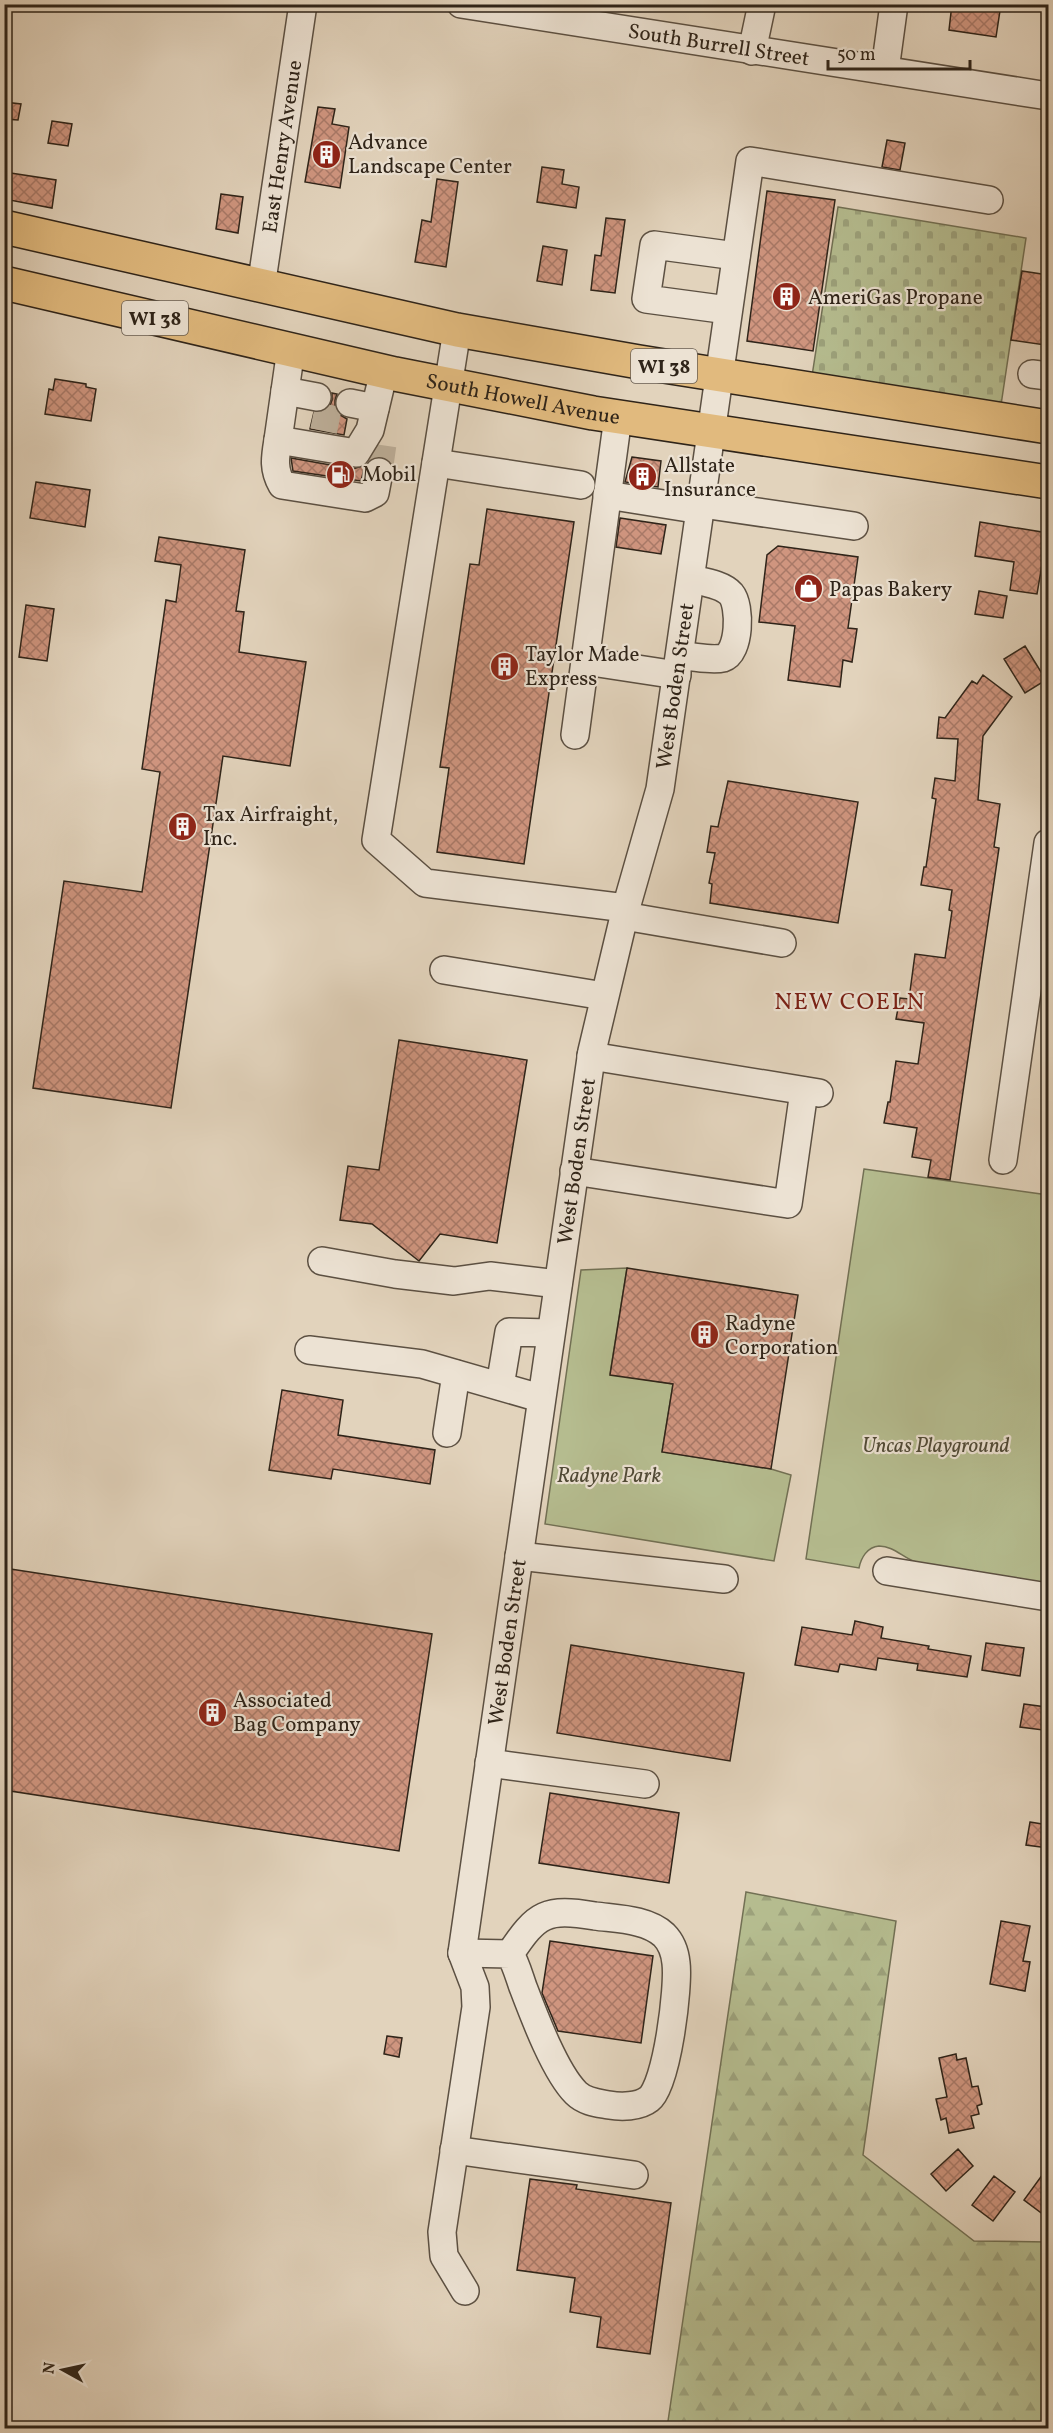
<svg xmlns="http://www.w3.org/2000/svg" width="1053" height="2433" font-family="Vollkorn,serif">
  <defs>
    <pattern id="forest-firs" width="22" height="20" patternUnits="userSpaceOnUse" patternTransform="scale(1.5)"><rect width="22" height="20" fill="#b5bc8f"/><path d="M5 1l3.5 6h-7zM16 11l3.5 6h-7z" fill="#9ca17b"/></pattern>
    <pattern id="cemetery-stones" width="16" height="16" patternUnits="userSpaceOnUse" patternTransform="scale(1.5)"><rect width="16" height="16" fill="#b5bc8f"/><path d="M2 7V4a2 2 0 0 1 4 0v3zM10 15v-3a2 2 0 0 1 4 0v3z" fill="#9ca17b"/></pattern>
    <pattern id="building-cross-hatch" width="8" height="8" patternUnits="userSpaceOnUse" patternTransform="scale(1.5)"><rect width="8" height="8" fill="#cf957f"/><path d="M0 0l8 8M0 8l8-8" fill="none" stroke="#a87967"/></pattern>
  </defs>
  <rect width="100%" height="100%" fill="#e2d3bc"/>
  <filter id="stains"><feTurbulence type="fractalNoise" baseFrequency=".00333" numOctaves="4"/><feColorMatrix values="0 0 0 0 .2 0 0 0 0 .09 0 0 0 0 .02 0 0 0 .5 -.17"/></filter>
  <radialGradient id="worn" r=".72"><stop offset=".6" stop-color="#630" stop-opacity="0"/><stop offset="1" stop-color="#630" stop-opacity=".3"/></radialGradient>
  <path fill="url(#forest-firs)" stroke="#727054" stroke-width="1.5" d="M746 1892 896 1921 863 2155 974 2241 1048 2242V2428H667Z"/>
  <path fill="url(#cemetery-stones)" stroke="#727054" stroke-width="1.5" d="M838 207 1026 238 1001 405 812 376Z"/>
  <path fill="#b5bc8f" stroke="#727054" stroke-width="1.5" d="M864 1169 1048 1195V1584C1005 1577 959 1573 916 1562 903 1558 894 1546 879 1546 867 1547 861 1558 859 1568L806 1559Z
    M627 1268 610 1374 673 1384 662 1452 771 1469 791 1475 774 1561 545 1524 581 1270Z"/>
  <path fill="url(#building-cross-hatch)" stroke="#2f2419" stroke-width="1.5" d="M952 4H1001L996 37 949 30Z
    M4 102 21 104 18 120 4 119Z
    M318 107 335 109 332 124 349 127 340 188 305 182Z
    M52 121 72 124 68 146 48 143Z
    M887 140 905 143 900 170 882 167Z
    M542 167 564 170 562 184 579 187 576 208 537 202Z
    M4 172 56 180 52 208 4 199Z
    M437 179 458 182 446 267 415 262 422 220 431 222Z
    M767 191 835 200 813 351 747 341Z
    M221 194 243 197 238 233 216 229Z
    M606 218 625 220 615 293 591 290 595 255 601 256Z
    M543 246 567 250 562 285 537 281Z
    M1022 271 1048 275V323L1045 345 1011 340Z
    M55 379 86 384V387L96 389 91 421 45 414 49 389 53 390Z
    M332 393 337 394 335 400V409L340 415 347 419 344 435 310 429 314 412H322L329 408 332 400Z
    M632 457 661 461 658 487 625 482Z
    M291 458 353 469 365 465 361 481 293 471Z
    M36 482 90 490 85 527 30 518Z
    M487 509 574 522 524 864 437 852 449 768 440 767 470 564 479 565Z
    M620 518 666 525 661 554 616 547Z
    M980 522 1048 533V560L1043 559 1037 594 1010 590 1014 562 975 556Z
    M159 537 245 550 236 611 244 612 239 652 306 662 290 766 223 756 171 1108 33 1088 64 881 142 892 160 772 142 769 166 600 176 602 181 565 155 561Z
    M778 546 858 557 848 628 857 629 852 662 843 660 840 687 788 680 795 626 759 622 767 555Z
    M979 591 1007 596 1003 618 975 614Z
    M26 605 54 609 47 661 19 657Z
    M1025 646 1046 680 1025 693 1004 659Z
    M983 675 1012 697 983 736 978 800 1000 804 994 847 999 848 950 1180 928 1177 931 1160 912 1157 917 1128 884 1123 888 1102H890L896 1061 918 1064 924 1023 896 1019 900 998 909 999 915 954 945 958 952 911 949 910 952 890 921 885 924 867H926L936 799 932 798 935 778 955 781 958 739 937 738 939 717 945 718 972 681 977 684Z
    M728 781 858 802 838 923 710 903 712 884 709 883 715 853 707 852 711 826 718 827Z
    M399 1040 527 1060 497 1243 440 1234 419 1261 372 1224 340 1220 348 1166 379 1170Z
    M627 1268 798 1295 771 1469 662 1452 673 1384 610 1375Z
    M282 1390 343 1400 338 1435 435 1450 430 1484 333 1469 331 1479 269 1470Z
    M4 1568 432 1634 399 1851 4 1790Z
    M855 1621 883 1627 881 1638 929 1646 928 1649 971 1656 967 1677 917 1670 918 1664 878 1658 876 1670 840 1664 838 1672 795 1665 802 1627 852 1635Z
    M986 1643 1024 1648 1020 1676 982 1670Z
    M571 1645 744 1673 730 1761 557 1733Z
    M1024 1704 1046 1707 1043 1730 1020 1727Z
    M550 1793 679 1813 669 1883 539 1863Z
    M1030 1822 1048 1825V1848L1026 1845Z
    M1001 1921 1030 1926 1023 1961 1030 1962 1025 1991 990 1984Z
    M550 1941 653 1956 641 2043 558 2031 542 1993Z
    M387 2036 402 2038 399 2057 384 2054Z
    M956 2054 957 2060 966 2058 972 2087 978 2086 982 2104 977 2106 979 2114 971 2116 974 2128 949 2133 946 2118 941 2120 936 2099 947 2097 939 2058Z
    M958 2149 973 2166 946 2191 931 2174Z
    M1048 2167V2218L1024 2200Z
    M994 2176 1015 2192 993 2221 972 2205Z
    M530 2179 577 2185 576 2189 671 2203 650 2354 597 2347 601 2317 570 2312 575 2278 517 2270Z"/>
  <g fill="none" stroke-linecap="round" stroke-linejoin="round">
    <path stroke="#beb09b" stroke-width="27" stroke-dasharray="27 14" stroke-linecap="butt" d="M313 415 347 422
      M379 472 383 444"/>
    <defs>
      <g id="minor">
        <path id="s1" d="M461 4 1048 96"/>
        <path d="M752 51 762 4"/>
        <path d="M885 70 894 4"/>
        <path id="s2" d="M261 287 303 4"/>
        <path d="M728 310 646 299 654 245 736 256"/>
        <path d="M457 330 376 840 425 883 626 908"/>
        <path d="M291 349 278 440 356 453 370 430 384 371"/>
        <path d="M1032 374 1048 376"/>
        <path d="M285 391 317 397"/>
        <path d="M350 403 375 408"/>
        <path d="M278 440C275 458 273 469 282 485L365 498 375 493 379 472"/>
        <path d="M436 463 581 485"/>
        <path d="M607 495 701 510"/>
        <path d="M702 504 854 526"/>
        <path d="M680 656C693 656 711 661 723 658 740 653 741 606 731 594 722 584 703 582 691 579"/>
        <path d="M585 661 677 675"/>
        <path d="M575 735 618 417"/>
        <path d="M624 916 782 943"/>
        <path d="M444 970 604 996"/>
        <path d="M591 1056 819 1093"/>
        <path d="M1003 1160 1048 843"/>
        <path d="M574 1171 788 1204 804 1091"/>
        <path d="M322 1261 395 1274 454 1281 490 1276 558 1284"/>
        <path d="M309 1350 422 1364 540 1398"/>
        <path d="M500 1386 509 1332 550 1333"/>
        <path d="M447 1433 456 1374"/>
        <path d="M519 1556 724 1579"/>
        <path d="M887 1571 1048 1597"/>
        <path d="M489 1763 645 1784"/>
        <path d="M462 1953 510 1954C516 1964 519 1976 523 1987 534 2016 555 2072 576 2093 585 2102 598 2103 609 2105 621 2107 639 2107 649 2099 667 2086 679 1986 676 1963 675 1953 672 1943 664 1935 647 1919 617 1919 595 1916 546 1908 537 1913 510 1954"/>
        <path d="M454 2150 634 2175"/>
        <path id="s3" d="M465 2291 444 2256 442 2232 476 2007 475 1987 462 1953 592 1051 626 908 660 789 750 161 989 200"/>
      </g>
      <g id="major">
        <path d="M4 227 457 330 639 362 1048 427"/>
        <path id="s4" d="M4 283 395 374 593 413 1048 482"/>
      </g>
    </defs>
    <use href="#minor" stroke="#5c5042" stroke-width="30"/>
    <use href="#major" stroke="#2f2419" stroke-width="36"/>
    <use href="#minor" stroke="#ece2d3" stroke-width="27"/>
    <use href="#major" stroke="#e1ba7e" stroke-width="33"/>
  </g>
  <defs>
    <symbol id="building-disc" viewBox="-11 -11 22 22"><circle r="9.5" fill="#8f2418" stroke="#ece2d3"/><path d="M-4-6H4V6H1V3H-1V6H-4ZM-2.5-4.3h1.7v1.8h-1.7ZM.8-4.3h1.7v1.8H.8ZM-2.5-1h1.7V.8h-1.7ZM.8-1h1.7V.8H.8Z" fill="#fff"/></symbol>
    <symbol id="fuel-disc" viewBox="-11 -11 22 22"><circle r="9.5" fill="#8f2418" stroke="#ece2d3"/><path d="M-5.5-6h7V0h2V4h1.3V-2.5L3-4.5l.8-.8L6-3V5H2.5V1h-1V6h-7ZM-4.2-4.7v3.2H.2V-4.7Z" fill="#fff"/></symbol>
    <symbol id="shop-disc" viewBox="-11 -11 22 22"><circle r="9.5" fill="#8f2418" stroke="#ece2d3"/><path d="M-5-2.5h2.3a2.7 3.5 0 0 1 5.4 0H5L5.5 6h-11ZM-1.5-2.5h3a1.5 2.3 0 0 0-3 0Z" fill="#fff"/></symbol>
  </defs>
  <g fill-rule="evenodd">
    <use href="#building-disc" x="310" y="138" width="33" height="33"/>
    <use href="#building-disc" x="770" y="280" width="33" height="33"/>
    <use href="#fuel-disc" x="324" y="458" width="33" height="33"/>
    <use href="#building-disc" x="626" y="460" width="33" height="33"/>
    <use href="#shop-disc" x="792" y="572" width="33" height="33"/>
    <use href="#building-disc" x="488" y="650" width="33" height="33"/>
    <use href="#building-disc" x="166" y="810" width="33" height="33"/>
    <use href="#building-disc" x="688" y="1318" width="33" height="33"/>
    <use href="#building-disc" x="196" y="1696" width="33" height="33"/>
  </g>
  <g text-anchor="middle" stroke-width="4.5" stroke-linejoin="round" paint-order="stroke">
    <g fill="#ece2d3" stroke="#685d51" stroke-width="1.5">
      <rect x="122" y="301" width="66" height="34" rx="4.5"/>
      <rect x="631" y="349" width="66" height="34" rx="4.5"/>
    </g>
    <g font-size="20" font-weight="bold" fill="#2f2419">
      <text x="155" y="325">WI 38</text>
      <text x="664" y="373">WI 38</text>
    </g>
    <g font-size="21" fill="#2f2419" stroke="#ece2d3">
      <text dy="7" stroke="none"><textPath href="#s1" startOffset="261">South Burrell Street</textPath></text>
      <text dy="7" stroke="none"><textPath href="#s2" startOffset="142">East Henry Avenue</textPath></text>
      <text dy="7" stroke="none"><textPath href="#s4" startOffset="532">South Howell Avenue</textPath></text>
      <text dy="7" stroke="none"><textPath href="#s3" startOffset="1635">West Boden Street</textPath></text>
      <text dy="7" stroke="none"><textPath href="#s3" startOffset="1149">West Boden Street</textPath></text>
      <text dy="7" stroke="none"><textPath href="#s3" startOffset="663">West Boden Street</textPath></text>
    </g>
    <g font-size="21" fill="#2f2419" stroke="#ece2d3" text-anchor="start">
      <text x="348" y="149">Advance<tspan x="348" dy="24">Landscape Center</tspan></text>
      <text x="808" y="304">AmeriGas Propane</text>
      <text x="664" y="472">Allstate<tspan x="664" dy="24">Insurance</tspan></text>
      <text x="362" y="481">Mobil</text>
      <text x="829" y="596">Papas Bakery</text>
      <text x="525" y="661">Taylor Made<tspan x="525" dy="24">Express</tspan></text>
      <text x="203" y="821">Tax Airfraight,<tspan x="203" dy="24">Inc.</tspan></text>
      <text x="725" y="1330">Radyne<tspan x="725" dy="24">Corporation</tspan></text>
      <text x="233" y="1707">Associated<tspan x="233" dy="24">Bag Company</tspan></text>
    </g>
    <g font-size="21" font-style="italic" fill="#504a36" stroke="#ece2d3">
      <text x="936" y="1452">Uncas Playground</text>
      <text x="609" y="1482">Radyne Park</text>
    </g>
    <g font-size="24" letter-spacing="1.5" fill="#7a1f14" stroke="#ece2d3">
      <text x="850" y="1009">NEW COELN</text>
    </g>
  </g>
  <rect width="1053" height="2433" fill="none" stroke="#e2d3bc" stroke-width="24"/>
  <rect x="6" y="6" width="1041" height="2421" fill="none" stroke="#2f2419" stroke-width="3"/>
  <rect x="12" y="12" width="1029" height="2409" fill="none" stroke="#2f2419" stroke-width="1.5"/>
  <g transform="translate(63 2370) rotate(278)" stroke="#ece2d3" stroke-width="4.5" paint-order="stroke">
  <path d="M0-4.5L10 22L0 15L-10 22Z" fill="#2f2419"/>
  <text y="-9" font-size="16" font-weight="bold" text-anchor="middle" fill="#2f2419">N</text>
  </g>
  <path d="M828 60v9h142v-9" fill="none" stroke="#2f2419" stroke-width="3"/>
  <text x="837" y="60" font-size="18" fill="#2f2419" stroke="#ece2d3" stroke-width="4.5" paint-order="stroke">50 m</text>
  <rect width="100%" height="100%" filter="url(#stains)"/>
  <rect width="100%" height="100%" fill="url(#worn)"/>
</svg>
